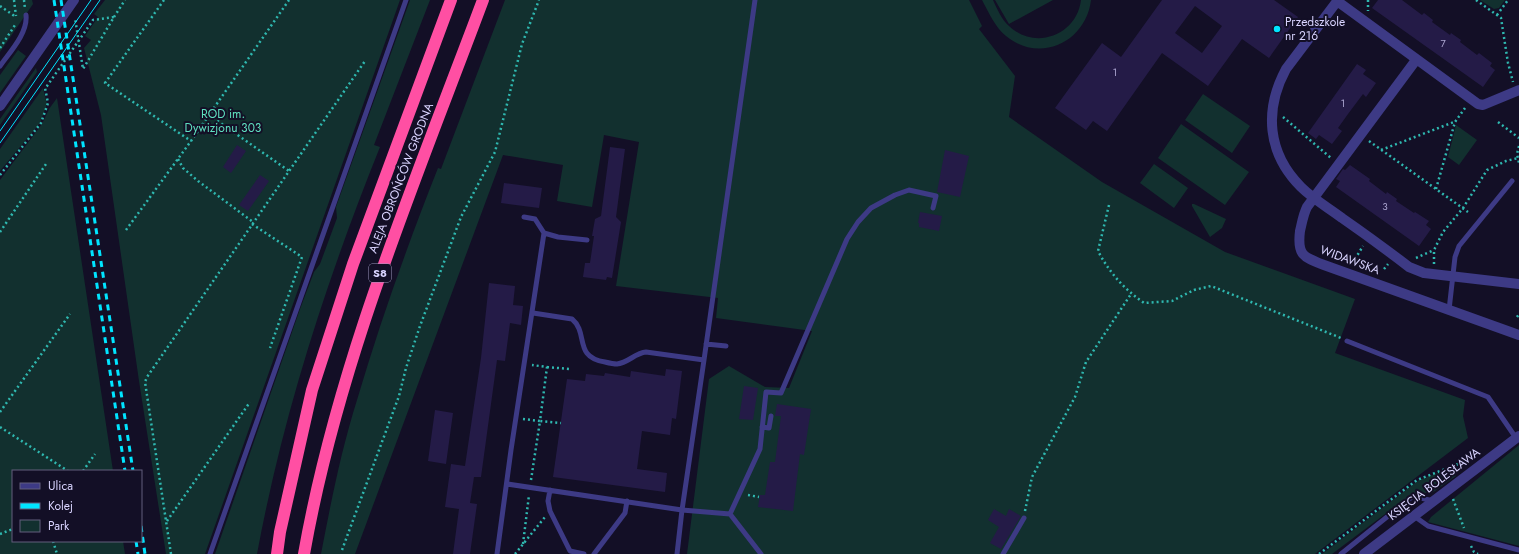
<svg xmlns="http://www.w3.org/2000/svg" width="1519" height="554" font-family="Jost,sans-serif">
  <rect width="100%" height="100%" fill="#130f26"/>
  <path fill="#12302f" d="M0 0H32L33 4 0 52Z
    M105 0H400L205 554H166L139 381 101 115 84 48 91 40 85 36 98 17 94 14Z
    M410 0H430L374 145 380 147C327 279 283 414 257 554H215L300 309 314 272 320 264 337 218 336 207Z
    M505 0H969L982 26 979 29 1015 76 1009 117 1102 182 1225 252 1355 299 1335 353 1465 400 1463 416 1468 438 1315 554H687L709 379 729 366 765 387 789 388 812 331 716 318 718 298 616 286 639 142 604 135 592 207 557 201 563 165 503 155 355 554H321C331 502 341 451 357 400 380 322 408 244 438 168L441 169Z
    M982 0H993C997 9 1002 20 1009 26 1035 51 1077 35 1081 0H1091C1086 42 1040 64 1006 36 995 27 989 13 982 0Z
    M995 0H1053L1009 24Z
    M1480 0H1505L1499 8 1494 9Z
    M18 50 26 56 0 93V75Z
    M36 68 37 72 0 125V119Z
    M43 88 47 104 40 123 0 171V149Z
    M1203 94 1250 126 1232 153 1185 120Z
    M57 98 113 471H13V541H123L125 554H0V180L42 124 49 109Z
    M1181 124 1249 172 1225 205 1158 158Z
    M1456 125 1477 140 1459 165 1448 157Z
    M1154 164 1188 188 1174 208 1140 183Z
    M1192 204H1194L1226 219 1222 228 1210 237 1192 206Z
    M1519 445V546L1428 522 1431 517Z
    M1451 468 1456 476 1432 493H1413L1332 554H1322L1419 480Z"/>
  <path fill="#241b47" fill-rule="evenodd" d="M1162 0H1274L1298 17 1269 58 1242 39 1208 86 1162 53 1107 131 1093 121 1086 130 1055 108 1102 43 1121 57ZM1195 6 1222 26 1202 53 1175 33Z
    M1378 0H1402L1422 15 1424 13 1433 20 1432 22 1450 35 1451 33 1461 40 1460 42 1477 55 1479 53 1492 63 1490 66 1495 70 1483 87 1372 8Z
    M1357 64 1366 70 1363 74 1376 83 1366 97 1363 94 1348 114 1338 128 1342 131 1332 144 1319 135 1316 139 1308 133Z
    M237 145 246 151 231 173 223 167Z
    M610 147 625 149 616 217 621 222 612 278 607 277 606 280 583 277 585 263H590L594 236H592L595 219 601 216Z
    M945 150 969 156 960 197 937 192Z
    M1350 165 1370 179 1369 181 1386 194 1387 192 1397 199 1396 201 1414 213 1415 212 1429 221 1426 225 1431 229 1419 246 1336 187 1340 181 1336 179 1343 169 1345 170Z
    M260 175 269 181 248 211 239 205Z
    M504 183 542 188 539 208 501 203Z
    M920 212 942 216 939 231 919 227V223H918Z
    M489 283 515 286 513 305 523 306 521 325 510 323 505 361 497 360 481 477H474L470 503 477 504 470 554H453L459 509 445 507 451 464 465 466 481 358Z
    M666 369 682 371 676 419 672 418 670 435 642 431 637 469 667 473 665 492 553 477 567 379 585 381 586 374 604 376 605 373 630 377 631 371 665 376Z
    M744 386 758 388 753 420 739 419Z
    M777 404 811 409 804 455 800 454 793 511 758 507 760 495H765L770 462H775L781 416H775Z
    M435 410 453 413 446 464 428 461Z
    M994 509 1006 516 1009 509 1021 516 1001 549 990 543 999 527 988 520Z"/>
  <g fill="none" stroke-linecap="round" stroke-linejoin="round">
    <path stroke="#2fb8b0" stroke-width="2.5" stroke-dasharray="2 3" stroke-linecap="butt" d="M14 0 16 16
      M24 0 25 9
      M164 0 105 83 191 141
      M1368 0V11
      M1476 0 1501 18 1508 63 1513 82
      M0 6 16 17
      M1497 15 1508 0
      M114 17 125 0
      M0 48 15 25
      M209 115 289 171
      M1283 117 1331 158
      M1498 122 1519 138
      M1369 141 1468 212
      M1519 146 1517 154 1519 163
      M1381 150 1454 122
      M178 159 183 168 198 181 253 222
      M0 175 41 123 48 103 45 88 47 86 91 23 93 20 114 17 83 69 75 18
      M1436 189 1455 122 1465 108
      M1109 205 1098 251C1109 272 1124 289 1144 303L1172 301 1194 290 1211 286 1341 338
      M252 224 302 257 270 348
      M126 230 191 141 289 0
      M0 232 46 164
      M1416 258 1434 250
      M1355 259 1363 246
      M1434 264V250L1443 232 1463 208 1487 170 1506 161 1518 158
      M1384 269 1388 264
      M1517 317 1519 314
      M547 367 569 369
      M0 412 70 314
      M523 419 540 421 547 367 532 365
      M0 427 68 471
      M83 471 95 454
      M531 480 540 421 561 423
      M748 495 759 497
      M1453 499 1464 528
      M1025 511 1032 477 1075 397 1086 362 1131 294
      M167 521 250 402
      M0 534 13 529
      M53 541 57 554
      M523 544 529 495
      M1471 546 1474 552 1478 554
      M342 550 399 396 406 368 420 326 461 217 495 152 522 44 539 0
      M171 554 145 382 147 377 365 61
      M515 554 545 517
      M1319 554 1417 480 1466 461"/>
    <path stroke="#3d3a85" stroke-width="5" d="M0 66C10 52 28 33 26 15
      M524 217 535 219 544 233 558 237 587 240
      M1449 310 1455 257 1459 246 1512 181
      M533 313 572 319C589 333 573 357 605 362 609 363 613 364 617 364 628 363 635 353 646 352L704 360 682 510 730 514 760 449 766 392 781 393 847 239 858 222 871 208 895 195 909 190 936 196 933 208
      M1347 341 1488 397 1516 438
      M706 344 726 346
      M704 360 755 0
      M762 427 769 428 771 416
      M507 484 682 510 677 554
      M550 490 548 501 550 511 570 551 584 554
      M730 514 761 554
      M1414 516 1428 526 1519 550
      M210 554 406 0
      M497 554 511 450 544 233
      M594 554 625 513 627 501
      M1003 554 1024 518
      M1341 554 1413 496 1433 501"/>
    <path stroke="#3d3a85" stroke-width="10" d="M1338 0 1286 69C1264 110 1267 153 1301 187 1313 199 1329 208 1342 218 1365 234 1387 250 1409 267L1424 273 1519 284
      M1337 1 1478 104 1483 105 1519 90
      M1416 60 1307 207C1303 215 1302 223 1300 231 1297 255 1303 257 1324 265L1519 335"/>
    <path stroke="#3d3a85" stroke-width="10" d="M0 106 74 0
      M1364 554 1519 436"/>
    <path stroke="#ff4fa3" stroke-width="12" d="M277 554 280 532 312 390 353 264 451 0
      M304 554C338 362 415 182 483 0"/>
    <path stroke="#00e5ff" stroke-width="1" d="M0 131 91 0
      M0 143 100 0"/>
    <path stroke="#00e5ff" stroke-width="3" stroke-dasharray="6 5" stroke-linecap="butt" d="M54 0 125 471
      M61 0 133 471
      M141 526 145 554
      M136 541 138 554"/>
  </g>
  <circle fill="#00e5ff" stroke="#130f26" stroke-width="1.5" cx="1277" cy="29" r="4"/>
  <g text-anchor="middle" stroke-width="4" stroke-linejoin="round" paint-order="stroke">
    <g font-size="10" fill="#aca6d1">
      <text x="1443" y="47">7</text>
      <text x="1115" y="76">1</text>
      <text x="1343" y="107">1</text>
      <text x="1385" y="210">3</text>
    </g>
    <rect fill="#130f26" stroke="#9e99be" stroke-width="1" x="369" y="264" width="22" height="18" rx="3"/>
    <g font-size="11" font-weight="bold" fill="#d9d4ff">
      <text x="380" y="277">S8</text>
    </g>
    <g font-size="12" fill="#d9d4ff" stroke="#130f26" text-anchor="start">
      <text x="1285" y="26">Przedszkole<tspan x="1285" dy="14">nr 216</tspan></text>
    </g>
    <g font-size="12" fill="#5fe0c0" stroke="#130f26">
      <text x="223" y="118">ROD im.<tspan x="223" dy="14">Dywizjonu 303</tspan></text>
    </g>
    <g font-size="12" fill="#d9d4ff" stroke="#130f26">
      <text transform="translate(401 178) rotate(-69)" y="4">ALEJA OBROŃCÓW GRODNA</text>
      <text transform="translate(1350 260) rotate(20)" y="4">WIDAWSKA</text>
      <text transform="translate(1434 484) rotate(-37)" y="4">KSIĘCIA BOLESŁAWA</text>
    </g>
  </g>
  <rect x="12" y="470" width="130" height="72" fill="#130f26" stroke="#625e7d"/>
  <rect x="20" y="483" width="20" height="6" fill="#3d3a85" stroke="#625e7d"/>
  <text x="48" y="490" font-size="12" fill="#d9d4ff">Ulica</text>
  <rect x="20" y="503" width="20" height="6" fill="#00e5ff" stroke="#625e7d"/>
  <text x="48" y="510" font-size="12" fill="#d9d4ff">Kolej</text>
  <rect x="20" y="520" width="20" height="12" fill="#12302f" stroke="#625e7d"/>
  <text x="48" y="530" font-size="12" fill="#d9d4ff">Park</text>
</svg>
